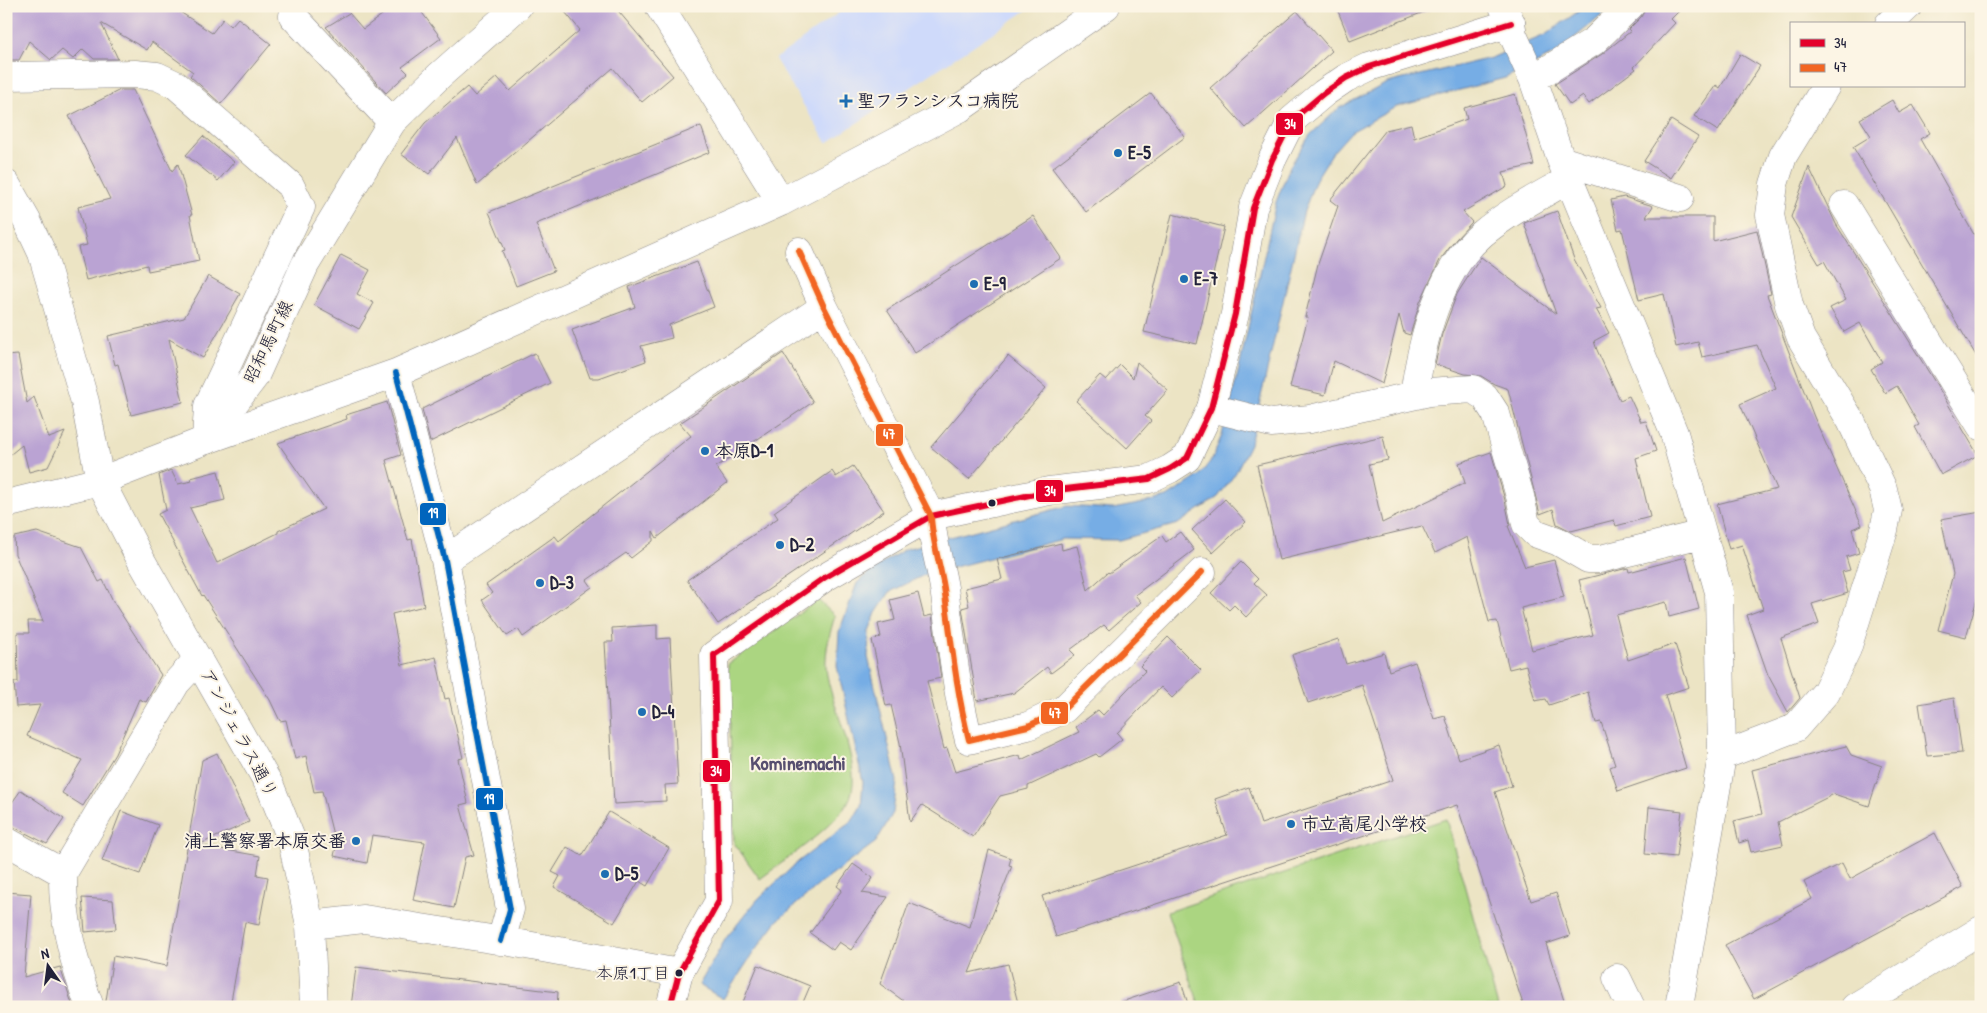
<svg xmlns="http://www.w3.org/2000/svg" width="1987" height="1013" font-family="'Patrick Hand','Klee One',sans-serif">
  <rect width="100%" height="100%" fill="#fcf5e5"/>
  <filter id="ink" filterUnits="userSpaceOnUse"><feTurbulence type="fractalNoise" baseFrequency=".02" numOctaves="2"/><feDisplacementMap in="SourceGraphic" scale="10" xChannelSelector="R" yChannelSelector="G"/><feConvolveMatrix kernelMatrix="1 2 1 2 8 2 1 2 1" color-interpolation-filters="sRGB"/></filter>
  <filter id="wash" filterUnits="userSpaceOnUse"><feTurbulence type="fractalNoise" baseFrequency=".0096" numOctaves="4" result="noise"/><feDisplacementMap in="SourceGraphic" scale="20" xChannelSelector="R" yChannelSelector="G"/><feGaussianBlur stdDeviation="1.12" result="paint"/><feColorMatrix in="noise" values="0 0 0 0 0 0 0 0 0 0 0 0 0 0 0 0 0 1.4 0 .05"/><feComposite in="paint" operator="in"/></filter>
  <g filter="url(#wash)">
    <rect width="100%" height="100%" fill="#ece4c4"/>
    <path fill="#cfdafa" d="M848 6H1033L827 143 775 59Z"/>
    <path fill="#abd581" stroke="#667c5e" d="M818 600 835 616C830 632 825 650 826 668 829 704 868 771 847 804 832 828 784 861 760 879L734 843 728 664Z
      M1446 819 1498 1007H1200L1167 912Z"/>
    <path fill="#76ade5" stroke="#4c6890" d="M1586 6H1613L1555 54 1505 78 1396 107 1351 132 1333 152 1316 179 1304 211 1250 444 1235 474 1218 497 1178 524 1119 540 1063 539 924 575 890 592 876 613 869 631 868 657 897 781 893 813 876 842 822 882 777 921 754 952 723 999 699 985 726 938 758 899 799 861 852 821 861 806 863 782 837 666 839 632 857 583 869 572 905 549 1067 506 1113 509 1144 503 1167 497 1199 476 1212 459 1222 435 1238 373 1276 202 1290 166 1310 135 1339 108 1387 83 1491 58 1545 35Z"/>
    <g id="blocks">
      <path fill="#baa3d3" d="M6 6H171L212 33 223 19 231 26 238 18 271 44 221 104 190 76 193 72 152 42 147 50 101 23 118 59H94L83 49 73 59 62 50 51 60 29 41 19 60H6Z
        M394 6H417L441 38 402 67 408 73 386 93 326 27 349 13 363 29Z
        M560 6H614L673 76 642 102 613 68 477 185 457 138 429 174 401 154 425 123 467 87 475 96 497 77 510 91 580 30Z
        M1336 6H1434V8L1350 41Z
        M1647 6H1684L1671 19 1675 23 1634 67 1636 69 1589 104 1583 96 1570 105 1555 84 1602 54 1631 31 1629 29 1641 17Z
        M1297 11 1332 51 1246 128 1210 88Z
        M1740 54 1760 66 1718 131 1694 116 1716 85 1720 88Z
        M120 90H133L172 171 178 164 192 215H190L199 261 148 271 147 265 86 280 78 247 87 245 78 207 110 199 69 116Z
        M1151 93 1185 137 1086 212 1052 168Z
        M1515 94 1534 165 1503 172 1507 186 1463 212 1472 222 1456 239 1440 260 1420 302 1410 335 1404 333 1399 315 1382 384 1334 361 1325 395 1290 387 1308 317H1305L1318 264 1338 206 1330 200 1386 130 1411 124 1414 138 1467 119 1464 108Z
        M1892 100 1899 113 1913 105 1930 133 1920 139 1981 247V364L1853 147 1871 136 1860 119Z
        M1671 120 1698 137 1671 178 1644 161Z
        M701 126 710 152 536 224 554 271 516 286 502 251 505 250 489 212Z
        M203 136 234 162 218 181 186 155Z
        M1809 167 1836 224 1938 387 1978 455 1941 475 1915 427 1919 425 1897 386 1885 393 1871 369 1882 362 1860 323 1844 332 1830 308 1846 300 1824 261 1819 264 1791 217Z
        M1624 197 1653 206 1646 217H1713V241L1757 230 1771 294 1767 295 1814 417 1862 525 1852 529 1859 553 1846 557 1850 570 1842 572 1848 593 1812 604 1819 624 1781 638 1800 698 1788 712 1768 675 1747 615 1763 609 1742 545 1729 549 1717 504 1777 489 1740 404 1776 388 1757 345 1702 357 1698 342 1676 347 1664 294 1639 300 1622 229 1618 230 1611 200Z
        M1557 211 1574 259 1601 308 1596 309 1609 333 1594 341 1597 350 1620 400 1629 396 1641 422 1646 421 1656 451 1636 458 1650 517 1616 526 1614 520 1571 531 1557 524 1553 509 1540 514 1508 389 1494 384 1481 376 1465 374 1435 364 1442 334 1457 294 1481 257 1556 314 1524 223Z
        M1172 214 1224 227 1197 344 1144 332Z
        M1033 216 1061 258 915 353 887 310Z
        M341 255 370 270 357 294 374 303 359 329 314 305Z
        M697 262 714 307 669 325 672 338 641 346 646 361 599 378H590L572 330 635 307 629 287Z
        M208 276 240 294 203 358 169 339 183 402 131 415 118 364 115 365 108 336 184 318Z
        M535 353 550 383 430 442 422 409Z
        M783 353 813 402 716 467 727 483 657 538 653 531V541L631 558 626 553 587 580 592 587 523 637 518 629 507 636 482 600 492 593 486 585 555 536 559 541 691 436 680 423Z
        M18 355 27 403 34 397 49 438 65 432 48 467 29 472 22 445 6 458V356Z
        M1008 356 1046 388 969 479 931 447Z
        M1137 362 1168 390 1145 416 1151 421 1127 448 1076 401 1100 375 1106 380 1120 365 1133 378Z
        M387 402 401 455 386 460 408 540 412 539 424 606 392 614 402 665 436 657 445 699 449 698 463 758 458 759 468 803 460 805 474 855 465 857 454 908 413 900 425 842 372 835 367 863 334 856 336 847 322 791 314 792 306 756 295 759 286 720 280 721 270 700 203 595 202 596 158 514 166 510 159 475 171 470 178 484 192 481 191 478 218 471 225 500 190 508 217 563 278 533V531L324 509 278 443 347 419 346 415Z
        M1383 436 1388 460 1369 464 1382 523 1465 483 1459 463 1491 452 1505 500 1510 525 1508 526 1525 567 1554 560 1564 597 1521 608 1532 650 1593 635 1579 580 1628 568 1629 572 1686 557 1699 609 1669 617 1666 602 1616 615 1628 660 1675 644 1689 687 1665 695 1686 768 1618 791 1610 767 1615 765 1601 722 1596 723 1588 692 1549 705 1546 699 1535 701 1526 665 1509 669 1497 621 1489 622 1467 537 1435 553 1422 526 1279 560 1257 465Z
        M853 466 884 511 718 624 687 580 778 518 774 512 832 471 836 477Z
        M1225 499 1246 522 1213 553 1192 530Z
        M1981 512V585L1966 637 1938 630 1953 574 1941 519Z
        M37 532 81 547 99 582 103 580 114 603 161 675 146 702 139 699 115 754 83 806 62 793 82 760 27 736 40 705 16 707 14 682H18L17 633H29L28 621H43L15 554 14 537Z
        M1180 532 1194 550 1135 595 1141 602 1109 630 1104 625 1070 650 1075 655 1051 673 1047 667 1014 693 977 701 962 608 969 606 965 588 1002 579 997 559 1061 543 1062 550 1077 546 1088 590 1108 572 1109 573 1162 536 1166 542Z
        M1241 562 1258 579 1254 583 1267 595 1246 617 1234 605 1229 610 1211 593Z
        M918 593 924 617 932 615 941 678 927 681 944 749 947 748 955 772 1020 755 1021 760 1079 732 1076 727 1098 710 1103 715 1145 671 1140 666 1168 637 1201 670 1172 698 1161 687 1117 733 1122 739 1099 757 1096 754 1028 786V789L1000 796 973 837 922 805 910 822 900 743 891 705 886 706 872 640 881 637 878 624 895 620 890 600Z
        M657 625V639L670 638 678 784 665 785 666 801 614 804 605 642H613L612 628Z
        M1338 639 1346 664 1384 653 1389 671 1415 662 1434 719 1445 716 1459 759 1499 745 1512 786 1495 792 1531 901 1556 893 1570 936 1546 944 1566 1007H1524L1457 805 1056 937 1042 896 1227 835 1215 799 1249 787 1261 824 1393 780 1362 685 1308 703 1292 655Z
        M1954 698 1962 753 1927 756 1919 704Z
        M1846 746 1851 755 1882 766 1869 806 1834 794 1778 822 1783 845 1751 852 1748 840 1739 843 1734 821 1762 814 1752 770Z
        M217 753 249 822 198 845 260 856 257 875 268 877 259 925 245 922 230 1007H105L113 956 167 966 202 760Z
        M21 790 64 819 47 844 6 823V811Z
        M1649 807 1682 811 1676 857 1645 854Z
        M121 811 158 825 140 874 102 861Z
        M609 812 669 848 647 886 639 881 614 923 554 887 560 876 552 872 567 847 582 856Z
        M1935 833 1963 887 1754 999 1725 945 1812 899 1804 882 1842 863 1850 879Z
        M989 850 1011 858 1009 865 1012 866 969 973 1008 964 1019 1007H912L880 984 909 903 970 927Z
        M853 864 873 878 862 893 888 897 851 950 839 942 833 950 810 933 842 890 837 886Z
        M6 892 31 894 24 977 60 967 73 1007H6Z
        M82 898 113 900 116 929 85 932Z
        M758 965 810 986 801 1007H741Z
        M356 967 558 992 557 1007H351Z
        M1181 982 1189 1007H1121V1002Z"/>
    </g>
  </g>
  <g filter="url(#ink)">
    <use href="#blocks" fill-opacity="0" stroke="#878380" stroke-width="1"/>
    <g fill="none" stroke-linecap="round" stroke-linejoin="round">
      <defs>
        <path id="minor" d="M659 6 781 202
          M1503 6 1511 23 1513 35 1533 79 1561 160 1674 433 1719 592 1722 756 1679 1007
          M293 16 392 122
          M1889 24 1908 6
          M6 76 135 74 157 76 176 85 290 185 301 207 208 406 206 440 396 373 781 202 960 108 1106 6
          M1533 79 1594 41 1630 6
          M1561 160 1680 198
          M1844 205 1981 426
          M799 251 824 307 931 516C932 541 940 563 944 588 951 638 956 690 969 740L1028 726 1064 709 1202 572
          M396 373 445 560 510 909 501 941
          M1414 395C1422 340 1438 272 1482 234 1508 212 1540 196 1569 179
          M1211 408 1271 423 1310 419 1429 392 1473 389 1485 397 1496 414 1520 496 1526 524 1535 533 1557 541 1588 559H1600L1702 534
          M445 560 824 307
          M1722 756 1795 728 1826 692 1847 649 1884 530 1888 510 1883 489 1851 421 1801 338 1789 305 1770 215 1774 184 1783 156 1826 86
          M6 841 63 873
          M310 925 364 919 510 942 679 973
          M1617 978 1631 1007
          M90 1007C74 965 62 918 63 873L176 683 198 659
          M1855 1007 1981 930"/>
        <path id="tertiary" d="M6 504 100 481 141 560 270 786 292 841 310 925 314 1007
          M670 1007 679 973 719 901 714 655 824 578 931 516 1049 491 1149 479 1170 469 1187 458 1211 408 1235 314 1253 208 1272 160 1292 120 1324 93 1346 78 1369 67 1511 23"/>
        <path id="secondary" d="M6 184 27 221 42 253 85 402 100 481 206 440 255 376 305 265 392 122 439 76 518 6"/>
      </defs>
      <use href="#minor" stroke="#878380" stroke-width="29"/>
      <use href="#tertiary" stroke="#878380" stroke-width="29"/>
      <use href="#secondary" stroke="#878380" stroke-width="29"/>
      <use href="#minor" stroke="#fff" stroke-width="28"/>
      <use href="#tertiary" stroke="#fff" stroke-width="28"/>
      <use href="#secondary" stroke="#fff" stroke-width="28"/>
      <defs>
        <path id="bus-1" d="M670 1007 679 973 719 901 714 655 824 578 931 516 1049 491 1149 479 1170 469 1187 458 1211 408 1235 314 1253 208 1272 160 1292 120 1324 93 1346 78 1369 67 1511 23"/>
        <path id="bus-2" d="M799 251 824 307 931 516C932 541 940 563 944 588 951 638 956 690 969 740L1028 726 1064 709 1202 572"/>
        <path id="bus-3" d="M396 373 445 560 510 909 501 941"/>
      </defs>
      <use href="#bus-1" stroke="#fcf5e5" stroke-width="10"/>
      <use href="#bus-2" stroke="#fcf5e5" stroke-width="10"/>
      <use href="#bus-3" stroke="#fcf5e5" stroke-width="10"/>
      <use href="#bus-1" stroke="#e4002b" stroke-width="6"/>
      <use href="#bus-2" stroke="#f26522" stroke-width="6"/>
      <use href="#bus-3" stroke="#0065bd" stroke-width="6"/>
    </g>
  </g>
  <g fill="#1f6fb2" stroke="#fcf5e5" stroke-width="2">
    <path d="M843.5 93.5h5v5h5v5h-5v5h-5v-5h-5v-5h5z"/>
    <circle cx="1118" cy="153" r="5"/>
    <circle cx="1184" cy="279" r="5"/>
    <circle cx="974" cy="284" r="5"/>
    <circle cx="705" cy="451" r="5"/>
    <circle cx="780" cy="545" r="5"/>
    <circle cx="540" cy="583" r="5"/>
    <circle cx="642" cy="712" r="5"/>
    <circle cx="1291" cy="824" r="5"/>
    <circle cx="356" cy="841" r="5"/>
    <circle cx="605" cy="874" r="5"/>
  </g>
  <g fill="#22223b" stroke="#fcf5e5" stroke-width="2">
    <circle cx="992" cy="503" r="4.5"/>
    <circle cx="679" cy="973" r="4.5"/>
  </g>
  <g text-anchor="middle" stroke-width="4" stroke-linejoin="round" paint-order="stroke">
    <g font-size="17" fill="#22223b" stroke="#fcf5e5" text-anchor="end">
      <text x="670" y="979">本原1丁目</text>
    </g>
    <g font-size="18" font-weight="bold" fill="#22223b" stroke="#fcf5e5" text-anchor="start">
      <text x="857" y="107">聖フランシスコ病院</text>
      <text x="1128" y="159">E-5</text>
      <text x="1194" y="285">E-7</text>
      <text x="984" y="290">E-9</text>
      <text x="715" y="457">本原D-1</text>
      <text x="790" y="551">D-2</text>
      <text x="550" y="589">D-3</text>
      <text x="652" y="718">D-4</text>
      <text x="1301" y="830">市立高尾小学校</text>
      <text x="346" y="847" text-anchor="end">浦上警察署本原交番</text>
      <text x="615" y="880">D-5</text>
    </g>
    <g font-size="18" fill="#22223b" stroke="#fcf5e5">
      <text transform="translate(268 342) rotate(-64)" y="6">昭和馬町線</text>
      <text transform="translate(239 733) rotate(62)" y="6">アンジェラス通り</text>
    </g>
    <g font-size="20" font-weight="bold" fill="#574f70" stroke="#fcf5e5">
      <text x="798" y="770">Kominemachi</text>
    </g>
  </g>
  <g stroke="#fcf5e5" stroke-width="2">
    <rect x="1275" y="112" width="29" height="24" rx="5" fill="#e4002b"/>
    <rect x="875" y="423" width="29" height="24" rx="5" fill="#f26522"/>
    <rect x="1035" y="479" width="29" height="24" rx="5" fill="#e4002b"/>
    <rect x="419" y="502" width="28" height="24" rx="5" fill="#0065bd"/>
    <rect x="1040" y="701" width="29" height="24" rx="5" fill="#f26522"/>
    <rect x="702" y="759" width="29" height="24" rx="5" fill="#e4002b"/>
    <rect x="475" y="787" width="29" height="24" rx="5" fill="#0065bd"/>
  </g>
  <g font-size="14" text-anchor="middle" font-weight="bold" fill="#fff">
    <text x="1290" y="129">34</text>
    <text x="889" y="439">47</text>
    <text x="1050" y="496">34</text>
    <text x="433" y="518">19</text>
    <text x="1055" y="718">47</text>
    <text x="716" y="776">34</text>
    <text x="489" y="804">19</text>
  </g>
  <rect width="1987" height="1013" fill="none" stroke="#fcf5e5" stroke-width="25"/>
  <rect x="1790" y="22" width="175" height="65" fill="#fcf5e5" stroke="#a5a1a1"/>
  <rect x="1800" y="39" width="25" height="8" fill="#e4002b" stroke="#a5a1a1"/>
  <text x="1834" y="48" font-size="15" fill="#22223b">34</text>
  <rect x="1800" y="64" width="25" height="8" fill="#f26522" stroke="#a5a1a1"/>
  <text x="1834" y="72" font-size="15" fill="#22223b">47</text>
  <g transform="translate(48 966) rotate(346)" stroke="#fcf5e5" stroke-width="4" paint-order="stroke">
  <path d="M0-4L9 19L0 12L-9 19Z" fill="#22223b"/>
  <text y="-8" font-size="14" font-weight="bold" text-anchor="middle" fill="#22223b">N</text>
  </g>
</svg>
